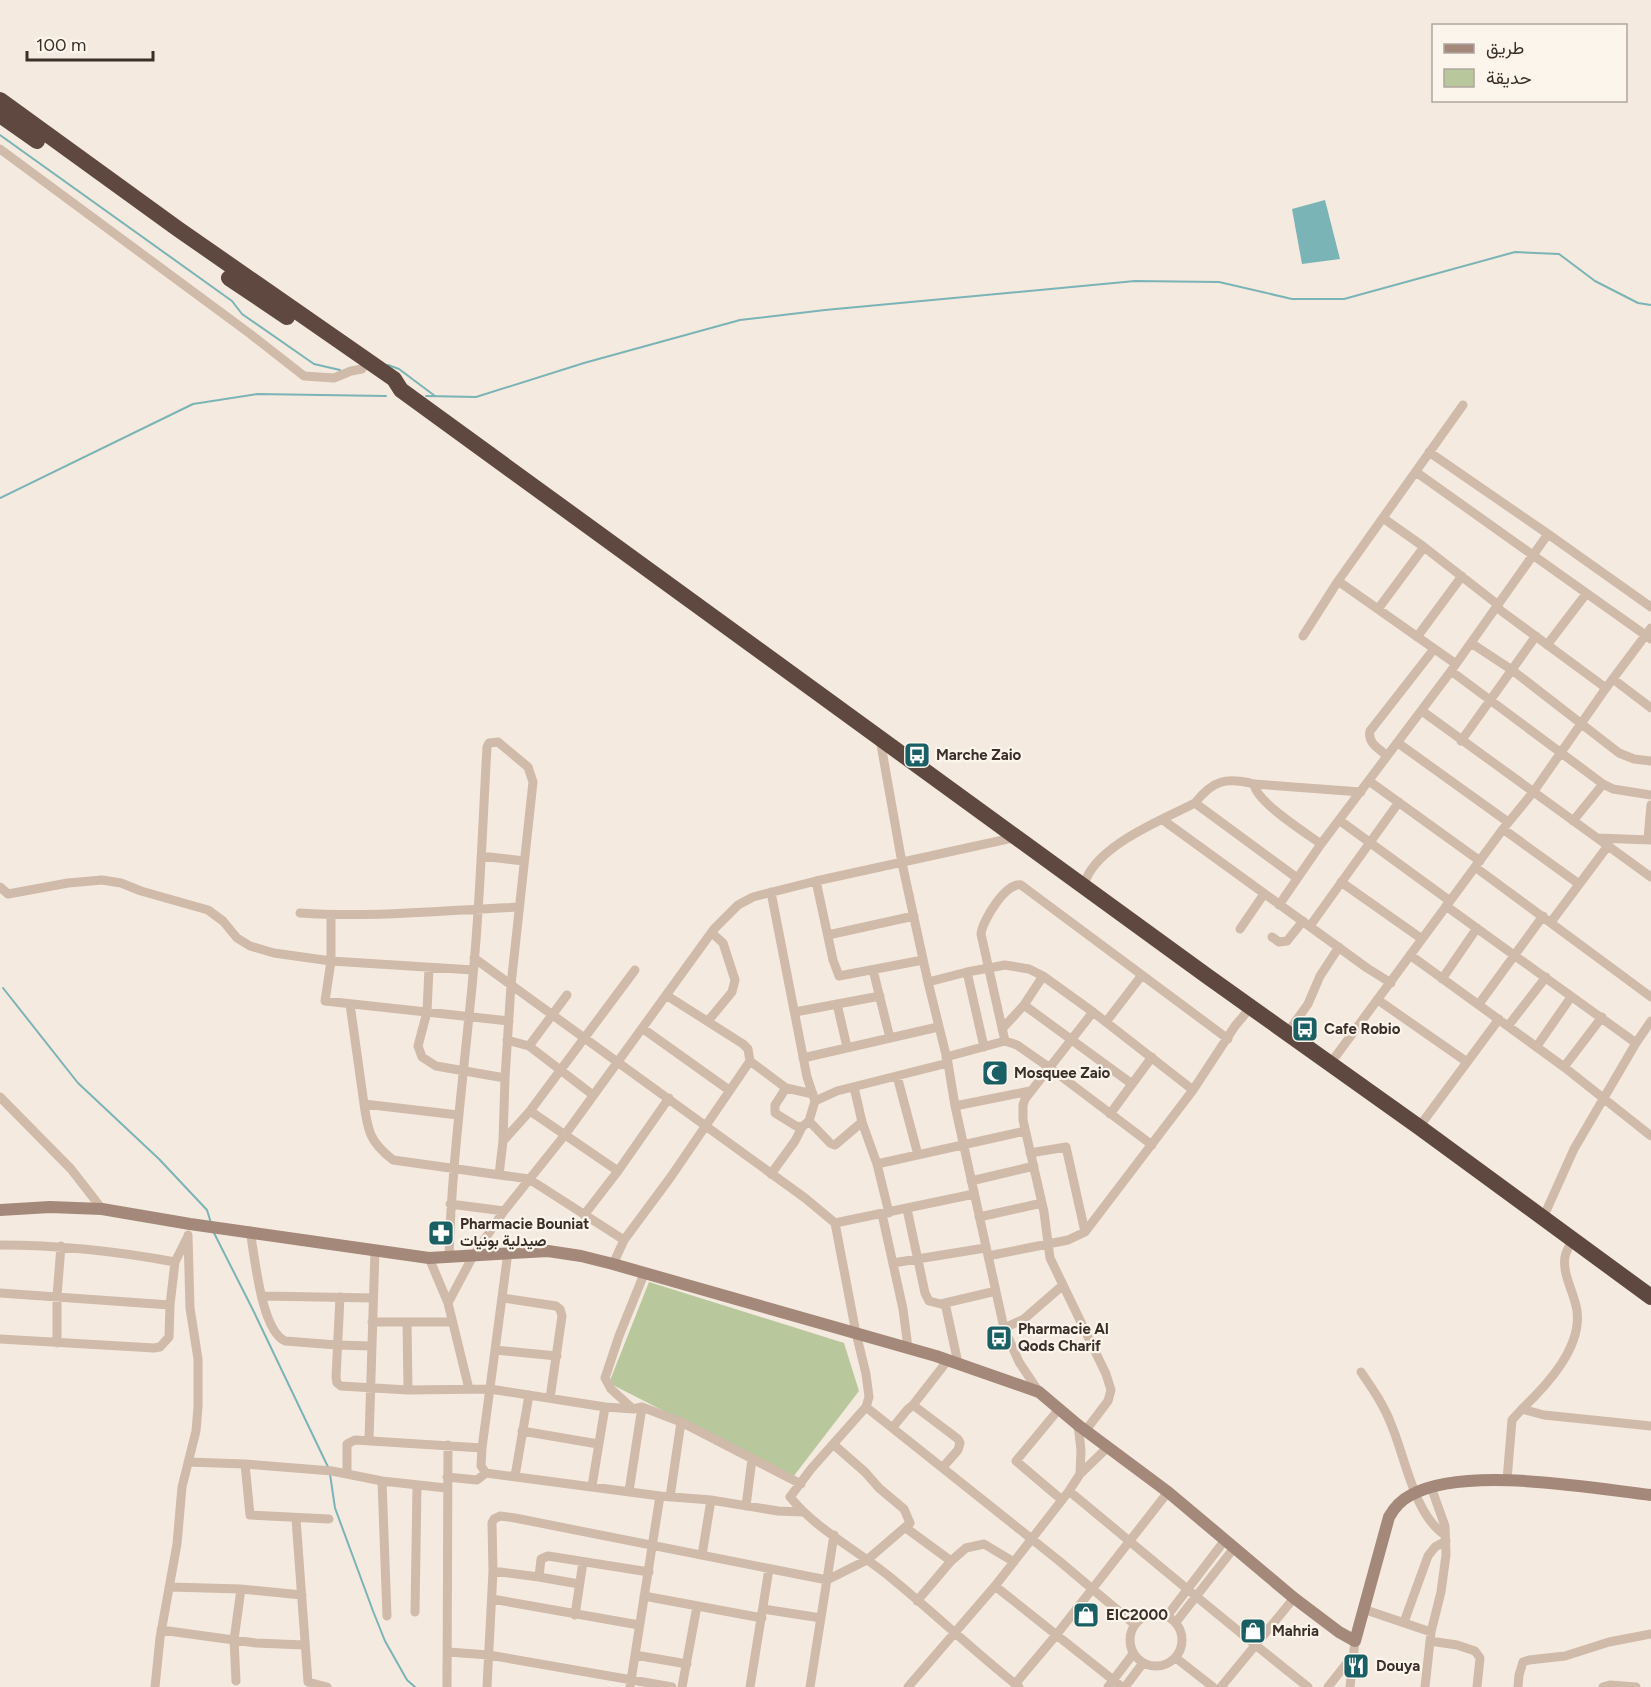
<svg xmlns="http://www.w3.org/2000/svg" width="1651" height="1687" font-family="Figtree,Vazirmatn,sans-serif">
  <rect width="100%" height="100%" fill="#f5eadf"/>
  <path fill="#b9c79c" d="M649 1282 844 1343 859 1391 793 1477 609 1383Z"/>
  <path fill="#7ab4b6" d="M1325 200 1340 259 1302 264 1292 209Z"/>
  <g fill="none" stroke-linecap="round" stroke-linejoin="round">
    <path stroke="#7ab4b6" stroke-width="2" d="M0 135 232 301 242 314 314 364 340 370
      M388 365 399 369 435 396
      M426 396 476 397 584 363 740 320 825 310 1135 281 1219 282 1292 299H1344L1515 252 1559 254 1595 281 1638 303 1651 305
      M0 498 193 404 257 394 386 396
      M3 988 78 1083 159 1159 207 1210 211 1223
      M213 1231 253 1310 329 1469
      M330 1474 335 1508 373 1611 385 1641 407 1680 415 1687"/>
    <path stroke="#d0baa9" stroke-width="9" d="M0 149 249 333 304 376 334 378 351 371 362 369
      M1429 452 1548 534 1651 607
      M1416 472 1651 639
      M1383 518 1424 547 1497 604 1500 610 1606 688
      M1338 581 1456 664
      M1378 609 1424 547
      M1303 636 1338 581 1463 405
      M1417 637 1462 576
      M1471 643 1512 670 1619 753 1634 759 1651 761
      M1547 645 1586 594
      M1451 671 1603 784 1613 789 1651 795
      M1613 679 1651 708
      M1422 711 1651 877
      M880 739 902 863 928 982 948 1063 955 1106 1004 1328 1019 1362 1039 1392
      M1461 741 1536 636
      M1398 743 1508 822
      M1387 756C1380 749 1367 743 1370 731L1434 649
      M1369 781 1480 861
      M1195 803 1297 878
      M1163 820 1367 968 1391 983
      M1339 820 1450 901
      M1573 821 1603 784
      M1503 829 1579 884
      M1597 838 1651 840
      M1648 839 1651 805
      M1321 844C1306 833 1256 802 1254 784L1361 792
      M481 856 524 861
      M1475 867 1651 997
      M816 881 833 960 839 976 923 960
      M1341 882 1422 939
      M1084 885C1094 846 1162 820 1195 803 1213 780 1226 777 1254 784
      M0 887 8 894 68 883 102 880 121 883 141 891 208 910 223 921 237 938 250 946 274 953 331 961 473 970
      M771 892 807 1077 815 1101 809 1121 802 1127 796 1126 775 1113V1105L786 1088
      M1279 905 1321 844 1451 671 1548 534
      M1446 906 1636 1043
      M300 913C373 918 446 910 519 907
      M331 915V961L325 1001 509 1021
      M1551 922 1607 847
      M1310 926 1399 802
      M1240 929 1264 894
      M828 935 914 916
      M1272 937 1279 942 1287 941 1303 921
      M1410 955 1564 1067 1651 1136
      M474 958 805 1198 835 1223 856 1333 866 1374 869 1397 866 1407 811 1469 790 1497C817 1530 857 1550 890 1577 934 1613 975 1652 1019 1687
      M429 968 427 1012 418 1046 422 1057 436 1066 505 1078
      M873 970 890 1038
      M967 972 984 1047
      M1442 979 1477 928
      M928 982 967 972 1005 965 1029 969 1043 976 1093 1012 1193 1090
      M1378 1000 1467 1062
      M350 1004 364 1104 458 1115
      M837 1004 847 1047
      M1479 1004 1543 916
      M1024 1005 1132 1084
      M795 1012 880 996
      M708 1021 732 992 735 980 723 943 712 933
      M1106 1022 1142 975
      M1508 1026 1546 977
      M642 1028 729 1090
      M1002 1029 1024 1005 1043 976
      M1288 1032 1308 1004 1320 976 1339 947
      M507 1040 529 1046 593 1095
      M1005 1041 981 934C982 921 1006 882 1021 885L1228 1039
      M529 1046 567 995
      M1537 1046 1571 997
      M946 1057 1005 1041 1017 1045 1050 1068 1152 1145
      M803 1058 938 1027
      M750 1061 786 1088 813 1094
      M1330 1064 1503 829 1534 791 1606 688 1651 628
      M1564 1067 1602 1017
      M897 1076 918 1155
      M854 1087 862 1122
      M0 1097 71 1169 102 1209
      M815 1101 837 1091 948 1063
      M364 1104C368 1132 370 1142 393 1160L529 1179 624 1240
      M955 1106 1030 1091
      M530 1111 618 1171
      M1110 1114 1152 1057
      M809 1121 830 1143 835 1145 862 1122 877 1164 1025 1131
      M1419 1127 1499 1019
      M503 1141 530 1111 635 970
      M1030 1153 1066 1147 1085 1232
      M877 1164 889 1213
      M771 1174 795 1141 802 1127
      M971 1181 1034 1166
      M450 1204 504 1211
      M907 1209 925 1293 929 1301 941 1304 996 1291
      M882 1214 903 1309 908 1348
      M584 1215 618 1171 669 1098
      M979 1217 1042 1203
      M1543 1218 1574 1149 1636 1043 1651 1021
      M835 1223 974 1194
      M250 1231C255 1257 261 1330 285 1341L337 1345 371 1346
      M0 1245C60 1245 116 1251 175 1262
      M508 1252 482 1448 481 1466 486 1473 660 1496 711 1500 778 1511 803 1512
      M988 1256 1068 1240 1085 1232 1193 1090 1235 1026 1251 1007
      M429 1258 448 1303 469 1389
      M449 1258C451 1177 461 1097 469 1016 479 927 482 836 487 747L489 743 498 742 528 767 533 782 511 985 505 1078 503 1141 499 1175
      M893 1263 985 1248
      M613 1264 624 1240 670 1178 750 1061 748 1049 743 1044 666 995
      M0 1293 170 1305
      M262 1296 373 1298
      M340 1297 336 1377 337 1383 341 1386 408 1390 490 1389 605 1407 633 1409 642 1407 681 1422 801 1484
      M503 1298 556 1306 560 1309 562 1316 550 1398
      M448 1303 473 1256 504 1211 564 1136 714 929 738 905 753 897 816 881 1017 837
      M945 1303 958 1363
      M372 1322H452
      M407 1323 408 1390
      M1004 1328 1024 1319 1063 1285
      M0 1339 154 1348 160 1347 169 1337 170 1305 175 1262 187 1238
      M57 1343V1296L61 1246
      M495 1350 557 1356
      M1361 1372C1372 1388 1384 1405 1391 1424 1405 1456 1414 1515 1445 1535
      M913 1405 948 1360
      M866 1407 1058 1560 1134 1624
      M633 1409 611 1389 605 1378 619 1336 644 1274
      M1059 1409 1016 1461 1062 1500
      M1522 1409C1546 1386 1582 1348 1577 1311 1575 1294 1562 1275 1565 1257 1566 1251 1570 1245 1572 1240
      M893 1427 907 1410 913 1405 958 1439 960 1443 958 1450 943 1467
      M1086 1430 1108 1401 1111 1390 1106 1374 1050 1258 1044 1212 1023 1120V1105L1025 1099 1093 1012
      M522 1431 598 1444
      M369 1440 375 1250
      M188 1462 245 1464 332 1471 382 1481 446 1488
      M245 1464 250 1515 329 1519
      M347 1473V1444L355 1440 482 1448
      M1080 1474 1108 1447
      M515 1476 529 1395
      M447 1477 477 1480 486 1473
      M1507 1480 1512 1420 1522 1409 1544 1415 1651 1426
      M382 1481 387 1616
      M592 1486 605 1407
      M629 1491 642 1407
      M1069 1491C1149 1557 1227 1623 1308 1687
      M670 1497 681 1422
      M746 1506 752 1459
      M296 1519 308 1682 327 1687
      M906 1528 951 1561 917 1601
      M702 1555 711 1500
      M951 1561 966 1548 984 1544 1014 1562
      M493 1571 539 1577 541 1559 548 1556 649 1572
      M539 1577 579 1584
      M995 1586 1122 1687
      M169 1587 241 1589 302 1595
      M644 1596 762 1618
      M492 1599 639 1625
      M763 1609 821 1618
      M1363 1609 1431 1632
      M415 1612 417 1486
      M1130 1640a26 26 0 1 1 52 0a26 26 0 1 1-52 0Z
      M575 1615 583 1562
      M1167 1616 1225 1540
      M1176 1622 1234 1548
      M1404 1622 1428 1556 1435 1547 1446 1541
      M161 1630 256 1643 304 1645
      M1430 1641 1457 1645 1475 1651 1480 1658 1477 1687
      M448 1652 489 1655 672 1687
      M635 1655 687 1664
      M1176 1658 1213 1687
      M236 1681 234 1640 241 1589
      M1015 1684 1057 1634 1168 1492
      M155 1687 160 1638 177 1544 182 1487 196 1431 198 1407V1359L190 1308 188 1235
      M447 1687 448 1445
      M487 1687 493 1571 492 1523 494 1519 500 1516 515 1518 827 1580 867 1560 910 1523 904 1509 879 1488 865 1472 833 1444
      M630 1687 660 1496
      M682 1687 697 1606
      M750 1687 769 1569
      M810 1687 834 1535
      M908 1687 995 1586 1069 1491 1080 1474 1081 1450 1078 1425
      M1108 1687 1133 1654
      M1125 1687 1143 1663
      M1221 1687 1294 1598
      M1328 1687 1354 1654
      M1350 1687 1355 1641
      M1425 1687 1431 1632 1441 1592 1446 1555 1445 1526 1431 1487
      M1518 1687 1519 1675 1523 1662 1529 1660 1565 1656 1609 1642 1651 1634
      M1603 1687 1610 1685 1636 1687"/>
    <path stroke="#a48879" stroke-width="12" d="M0 1210 50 1207 102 1209 190 1224 429 1258 548 1251 581 1256 613 1264 936 1356 1039 1392 1078 1425 1168 1492 1294 1598 1339 1632 1355 1641 1389 1517C1394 1508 1401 1500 1411 1495 1465 1465 1590 1488 1651 1495"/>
    <path stroke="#5e483f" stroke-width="16" d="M0 100 178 229 394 379 401 390 412 398 1207 976 1419 1127 1651 1297
      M0 115 37 141
      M229 278 287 317"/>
  </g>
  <defs>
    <symbol id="bus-square" viewBox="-11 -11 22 22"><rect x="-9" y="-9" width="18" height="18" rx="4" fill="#195f63" stroke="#fcf5ec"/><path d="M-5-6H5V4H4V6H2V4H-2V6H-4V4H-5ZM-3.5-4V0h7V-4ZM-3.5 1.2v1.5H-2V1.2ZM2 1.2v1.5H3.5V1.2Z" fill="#fff"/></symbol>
    <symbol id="mosque-square" viewBox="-11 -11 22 22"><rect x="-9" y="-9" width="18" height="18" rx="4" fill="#195f63" stroke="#fcf5ec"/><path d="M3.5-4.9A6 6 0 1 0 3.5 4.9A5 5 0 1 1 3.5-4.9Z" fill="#fff"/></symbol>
    <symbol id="pharmacy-square" viewBox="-11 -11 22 22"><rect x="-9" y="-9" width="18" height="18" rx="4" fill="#195f63" stroke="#fcf5ec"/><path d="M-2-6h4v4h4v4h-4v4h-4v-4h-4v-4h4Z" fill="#fff"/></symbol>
    <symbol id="shop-square" viewBox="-11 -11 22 22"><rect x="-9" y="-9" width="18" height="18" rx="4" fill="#195f63" stroke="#fcf5ec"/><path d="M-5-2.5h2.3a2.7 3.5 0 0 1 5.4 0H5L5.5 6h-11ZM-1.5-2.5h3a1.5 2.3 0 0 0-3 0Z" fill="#fff"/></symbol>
    <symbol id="restaurant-square" viewBox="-11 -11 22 22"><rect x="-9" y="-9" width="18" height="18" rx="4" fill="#195f63" stroke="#fcf5ec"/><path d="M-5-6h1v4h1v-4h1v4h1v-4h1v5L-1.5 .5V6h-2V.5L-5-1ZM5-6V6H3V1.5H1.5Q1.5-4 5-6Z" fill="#fff"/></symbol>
  </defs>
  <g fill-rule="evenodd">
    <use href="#bus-square" x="902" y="740" width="30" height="30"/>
    <use href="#bus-square" x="1290" y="1014" width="30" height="30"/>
    <use href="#mosque-square" x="980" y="1058" width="30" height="30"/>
    <use href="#pharmacy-square" x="426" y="1218" width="30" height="30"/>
    <use href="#bus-square" x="984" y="1323" width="30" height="30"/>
    <use href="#shop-square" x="1071" y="1600" width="30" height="30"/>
    <use href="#shop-square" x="1238" y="1616" width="30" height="30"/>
    <use href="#restaurant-square" x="1341" y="1651" width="30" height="30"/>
  </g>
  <g text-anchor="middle" stroke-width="4.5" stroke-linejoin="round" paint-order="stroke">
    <g font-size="15" font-weight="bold" fill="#3c2f29" stroke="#fcf5ec" text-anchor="start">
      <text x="936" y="760">Marche Zaio</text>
      <text x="1324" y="1034">Cafe Robio</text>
      <text x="1014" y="1078">Mosquee Zaio</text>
      <text x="460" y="1229">Pharmacie Bouniat<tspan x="460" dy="17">صيدلية بونيات</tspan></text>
      <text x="1018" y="1334">Pharmacie Al<tspan x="1018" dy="17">Qods Charif</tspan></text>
      <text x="1106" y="1620">EIC2000</text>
      <text x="1272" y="1636">Mahria</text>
      <text x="1376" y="1671">Douya</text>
    </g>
  </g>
  <rect x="1432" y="24" width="195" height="78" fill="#fcf5ec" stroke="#afa69e" stroke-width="1.5"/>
  <rect x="1444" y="44" width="30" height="9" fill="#a48879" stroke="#afa69e" stroke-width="1.5"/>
  <text x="1486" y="54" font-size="18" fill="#3c2f29">طريق</text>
  <rect x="1444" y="69" width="30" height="18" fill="#b9c79c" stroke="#afa69e" stroke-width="1.5"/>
  <text x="1486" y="84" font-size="18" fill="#3c2f29">حديقة</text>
  <path d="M27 51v9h126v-9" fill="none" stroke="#3c2f29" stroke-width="3"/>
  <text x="36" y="51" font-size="18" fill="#3c2f29" stroke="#fcf5ec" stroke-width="4.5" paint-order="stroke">100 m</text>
</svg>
